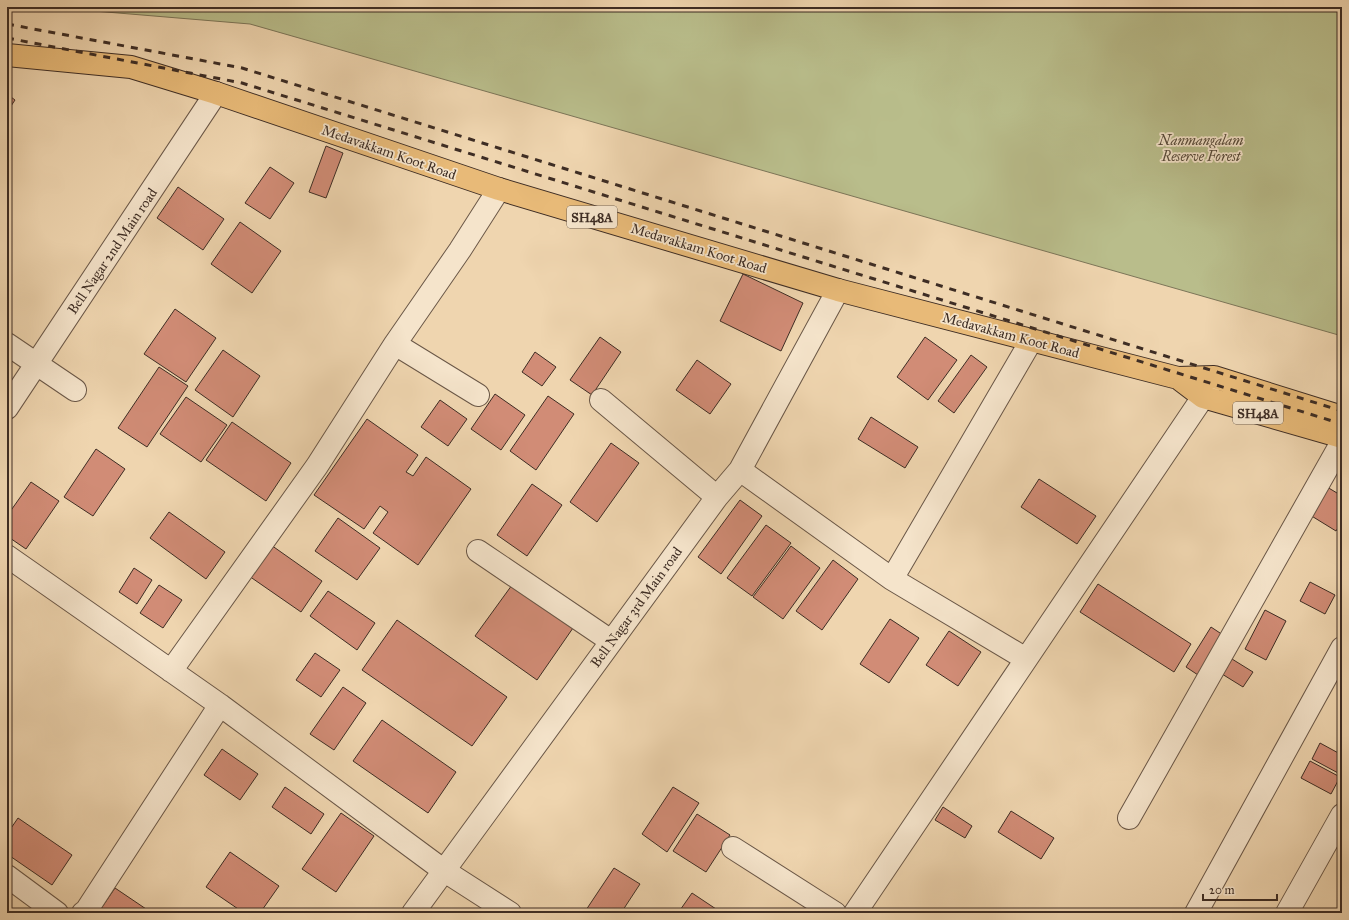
<svg xmlns="http://www.w3.org/2000/svg" width="1349" height="920" font-family="'IM FELL Great Primer',serif">
  <rect width="100%" height="100%" fill="#efd5af"/>
  <filter id="stains"><feTurbulence type="fractalNoise" baseFrequency=".005" numOctaves="4"/><feColorMatrix values="0 0 0 0 .2 0 0 0 0 .09 0 0 0 0 .02 0 0 0 .5 -.17"/></filter>
  <radialGradient id="worn" r=".72"><stop offset=".6" stop-color="#630" stop-opacity="0"/><stop offset="1" stop-color="#630" stop-opacity=".3"/></radialGradient>
  <path fill="#b9bd8b" stroke="#7c7558" d="M46 7H1342V336L250 24Z"/>
  <path fill="#d18c76" stroke="#3e2d24" d="M7 94 15 100 7 112Z
    M326 146 343 153 326 198 309 192Z
    M270 167 294 183 270 219 245 203Z
    M178 187 224 219 203 250 157 218Z
    M240 222 281 251 252 293 211 264Z
    M743 274 803 303 781 351 720 321Z
    M175 309 216 338 186 382 144 354Z
    M600 337 621 352 592 395 570 380Z
    M925 337 957 360 928 400 897 377Z
    M223 350 260 376 233 417 195 390Z
    M535 352 556 367 542 386 522 372Z
    M971 355 987 367 954 413 938 401Z
    M697 360 731 384 710 414 676 390Z
    M159 367 188 386 147 447 118 428Z
    M495 394 525 415 501 450 471 429Z
    M548 396 574 414 536 470 510 451Z
    M186 397 227 425 201 462 160 434Z
    M440 400 467 419 448 446 421 427Z
    M871 417 918 447 905 468 858 439Z
    M367 419 418 455 406 472 413 476 426 457 471 489 418 565 373 533 388 512 380 506 364 529 314 495Z
    M232 422 291 463 266 501 206 460Z
    M611 443 639 463 597 522 570 502Z
    M96 449 125 469 93 516 64 497Z
    M1039 479 1096 516 1077 544 1021 507Z
    M31 482 59 501 26 549 7 536V516Z
    M532 484 562 505 527 556 497 535Z
    M1327 487 1342 496V521L1336 531 1310 515Z
    M740 500 762 516 721 574 698 557Z
    M169 512 225 552 206 579 150 538Z
    M338 518 380 548 357 580 315 551Z
    M766 525 791 543 752 596 727 578Z
    M271 545 322 581 301 612 249 576Z
    M791 546 820 568 783 619 753 597Z
    M833 560 858 579 822 630 796 611Z
    M134 568 152 580 137 604 119 592Z
    M1310 582 1335 595 1325 614 1300 601Z
    M1098 584 1191 644 1174 672 1080 612Z
    M159 585 182 600 163 628 140 613Z
    M512 585 573 628 537 680 475 636Z
    M328 591 375 623 357 650 310 616Z
    M1265 610 1286 621 1266 660 1245 649Z
    M890 619 919 638 889 683 860 664Z
    M397 620 507 697 472 746 362 670Z
    M1211 627 1226 637 1201 677 1186 667Z
    M949 631 981 652 958 686 926 665Z
    M315 653 340 670 321 697 296 680Z
    M1232 659 1253 672 1243 687 1222 674Z
    M343 687 366 703 334 750 310 734Z
    M382 720 456 772 428 813 353 761Z
    M1320 743 1342 755V770L1340 774 1312 759Z
    M222 749 258 774 240 800 204 775Z
    M1310 761 1340 777 1331 794 1301 778Z
    M285 787 324 814 311 834 272 807Z
    M673 787 699 803 667 852 642 834Z
    M943 807 972 826 965 838 935 820Z
    M1011 811 1054 838 1041 859 998 832Z
    M341 813 374 836 336 892 302 869Z
    M697 814 730 835 706 872 673 851Z
    M18 818 72 855 52 885 7 854V834Z
    M230 852 279 886 260 913H244L206 887Z
    M614 868 640 884 621 913H584Z
    M115 888 152 913H98Z
    M692 893 719 911 718 913H678Z"/>
  <g fill="none" stroke-linecap="round" stroke-linejoin="round">
    <defs>
      <path id="minor" d="M7 344 75 390
        M395 344 460 250 499 189
        M601 400 717 497
        M7 408 216 93
        M740 470 892 579 1031 341
        M478 551 611 641
        M7 556 220 705 443 870 510 913
        M892 579 1026 659
        M171 671 317 466 395 344 478 395
        M1129 818 1342 442
        M733 848 835 913
        M7 876 57 913
        M83 913 86 911 220 705
        M413 913 717 497 740 470 838 290
        M855 913 1203 397 1212 380
        M1196 913 1342 648
        M1287 913 1342 815"/>
      <path id="major" d="M7 55 131 67 216 93 499 189 838 290 1178 378 1203 397 1342 437
        M1178 378 1214 377 1342 417"/>
    </defs>
    <use href="#minor" stroke="#6a5747" stroke-width="24"/>
    <use href="#major" stroke="#3e2d24" stroke-width="24"/>
    <use href="#minor" stroke="#f5e4cb" stroke-width="22"/>
    <use href="#major" stroke="#e8ba78" stroke-width="22"/>
    <path stroke="#3e2d24" stroke-width="3" stroke-dasharray="7 7" stroke-linecap="butt" d="M7 24 242 68 1342 411
      M7 38 242 83 1342 424"/>
  </g>
  <g text-anchor="middle" stroke-width="3.5" stroke-linejoin="round" paint-order="stroke">
    <g fill="#f5e4cb" stroke="#756456" stroke-width="1">
      <rect x="567" y="206" width="50" height="22" rx="3"/>
      <rect x="1233" y="402" width="50" height="22" rx="3"/>
    </g>
    <g font-size="13" font-weight="bold" fill="#3e2d24">
      <text x="592" y="222">SH48A</text>
      <text x="1258" y="418">SH48A</text>
    </g>
    <g font-size="14" font-style="italic" fill="#574a39" stroke="#f5e4cb">
      <text x="1201" y="145">Nanmangalam<tspan x="1201" dy="16">Reserve Forest</tspan></text>
    </g>
    <g font-size="14" fill="#3e2d24" stroke="#f5e4cb">
      <text transform="translate(389 152) rotate(19)" y="5">Medavakkam Koot Road</text>
      <text transform="translate(699 248) rotate(17)" y="5">Medavakkam Koot Road</text>
      <text transform="translate(112 251) rotate(-56)" y="5">Bell Nagar 2nd Main road</text>
      <text transform="translate(1011 335) rotate(15)" y="5">Medavakkam Koot Road</text>
      <text transform="translate(636 607) rotate(-54)" y="5">Bell Nagar 3rd Main road</text>
    </g>
  </g>
  <rect width="1349" height="920" fill="none" stroke="#efd5af" stroke-width="24"/>
  <rect x="8" y="8" width="1333" height="904" fill="none" stroke="#3e2d24" stroke-width="2"/>
  <rect x="12" y="12" width="1325" height="896" fill="none" stroke="#3e2d24"/>
  <path d="M1203 894v6h74v-6" fill="none" stroke="#3e2d24" stroke-width="2"/>
  <text x="1209" y="894" font-size="12" fill="#3e2d24" stroke="#f5e4cb" stroke-width="3" paint-order="stroke">20 m</text>
  <rect width="100%" height="100%" filter="url(#stains)"/>
  <rect width="100%" height="100%" fill="url(#worn)"/>
</svg>
